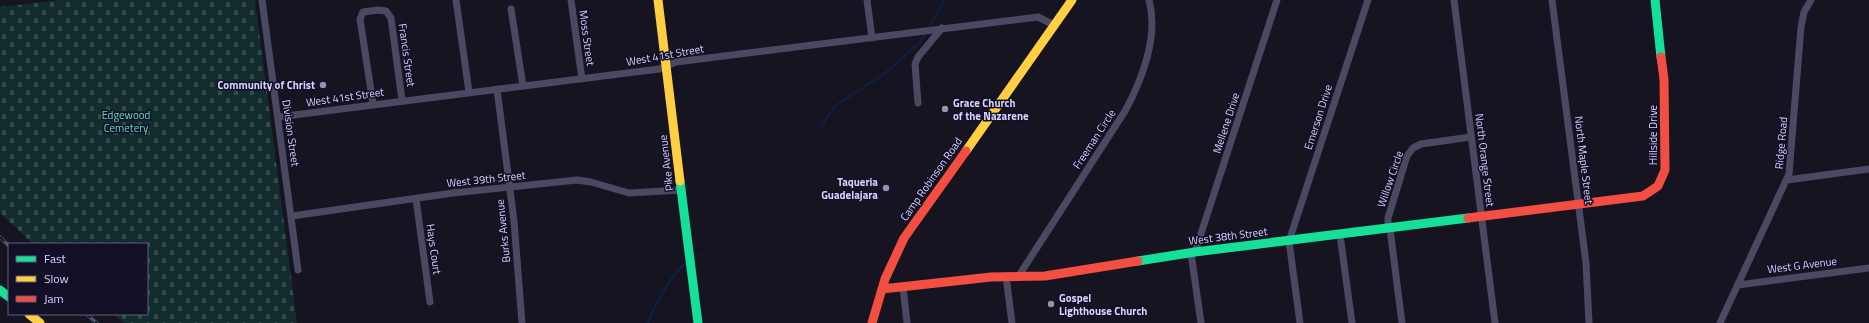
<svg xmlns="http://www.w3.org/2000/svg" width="1869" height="323" font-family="'Titillium Web',sans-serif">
  <defs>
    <pattern id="cemetery-stones" width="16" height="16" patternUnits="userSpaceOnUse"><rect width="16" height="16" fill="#132c2d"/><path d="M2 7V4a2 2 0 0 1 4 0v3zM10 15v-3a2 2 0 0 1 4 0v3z" fill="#354a4c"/></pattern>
  </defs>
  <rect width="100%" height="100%" fill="#161421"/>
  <path fill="url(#cemetery-stones)" d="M61 0H255L297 323H124L113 314H147V244H33L0 213V7Z"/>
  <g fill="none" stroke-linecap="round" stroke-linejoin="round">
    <path stroke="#0d2144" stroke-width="2" d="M928 28 945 0
      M821 127 835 106 884 74 920 42 925 34
      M693 259 699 255
      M648 323C653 308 674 269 688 262"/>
    <path stroke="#4a4962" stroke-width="7" d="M262 0 298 270
      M456 0 469 92
      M571 0 582 79
      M867 0 872 38
      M1454 0 1495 323
      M1552 0 1586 263 1589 323
      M511 9 523 86
      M497 89 514 221 522 323
      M918 103 915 64 918 57 942 28
      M373 104 360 19 363 12 378 10 386 11 391 18 402 100
      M278 117 659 69 676 62 1038 17 1054 25
      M1787 180 1869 169
      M416 199 430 302
      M292 216 453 193 577 180 591 182 629 193 681 190
      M1388 229V218L1407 156 1413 148 1421 144 1471 137
      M1390 229 1402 323
      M1340 235 1352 323
      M1195 252 1277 0
      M1191 253 1201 323
      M1006 276 1012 323
      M1018 277 1125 111C1142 80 1159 36 1149 0
      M1738 285 1869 268
      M903 287 907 323
      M1300 323 1289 241 1368 0
      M1720 323 1789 174 1801 27 1804 12 1811 0"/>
    <path stroke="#16e098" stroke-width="9" d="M1655 0 1661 57
      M680 181 698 323
      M1138 261 1195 252 1468 218
      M0 290 9 297"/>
    <path stroke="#ffcf43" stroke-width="9" d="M658 0 680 181
      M966 151 1072 0
      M29 314 40 323"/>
    <path stroke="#f24e42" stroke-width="9" d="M1468 218 1643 196 1658 186 1665 170 1664 79 1661 57
      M882 289 991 277 1045 276 1138 261
      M872 323 885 279 904 238 966 151"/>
    <defs>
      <path id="rail" d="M0 237 9 246
        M86 314 97 323"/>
    </defs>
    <use href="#rail" stroke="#43596b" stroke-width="3.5"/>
    <use href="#rail" stroke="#130f26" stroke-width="2" stroke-dasharray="6" stroke-linecap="butt"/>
  </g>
  <g fill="#9591b1" stroke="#130f26" stroke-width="1.5">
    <circle cx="323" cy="85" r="4"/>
    <circle cx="945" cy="109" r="4"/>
    <circle cx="886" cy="188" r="4"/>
    <circle cx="1051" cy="304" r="4"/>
  </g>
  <g text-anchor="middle" stroke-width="3" stroke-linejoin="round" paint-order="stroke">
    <g font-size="11" fill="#d9d4ff" stroke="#130f26">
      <text transform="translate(587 38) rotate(82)" y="4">Moss Street</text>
      <text transform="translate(407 55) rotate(82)" y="4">Francis Street</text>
      <text transform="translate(665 55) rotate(-10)" y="4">West 41st Street</text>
      <text transform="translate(345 97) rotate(-8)" y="4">West 41st Street</text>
      <text transform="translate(1318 117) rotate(-72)" y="4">Emerson Drive</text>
      <text transform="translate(1226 123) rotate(-72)" y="4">Mellene Drive</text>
      <text transform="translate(291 133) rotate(82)" y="4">Division Street</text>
      <text transform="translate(1653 135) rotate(-90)" y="4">Hillside Drive</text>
      <text transform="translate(1094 139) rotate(-57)" y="4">Freeman Circle</text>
      <text transform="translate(1781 143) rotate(-85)" y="4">Ridge Road</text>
      <text transform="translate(1485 160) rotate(83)" y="4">North Orange Street</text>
      <text transform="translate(1584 160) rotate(83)" y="4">North Maple Street</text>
      <text transform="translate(666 163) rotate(-97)" y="4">Pike Avenue</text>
      <text transform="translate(486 179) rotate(-6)" y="4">West 39th Street</text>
      <text transform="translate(931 179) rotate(-55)" y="4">Camp Robinson Road</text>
      <text transform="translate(1390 179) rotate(-71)" y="4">Willow Circle</text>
      <text transform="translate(503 231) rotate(-96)" y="4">Burks Avenue</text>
      <text transform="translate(1228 236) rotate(-7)" y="4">West 38th Street</text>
      <text transform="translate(434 249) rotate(82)" y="4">Hays Court</text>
      <text transform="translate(1802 265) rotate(-7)" y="4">West G Avenue</text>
    </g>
    <g font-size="11" font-weight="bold" fill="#d9d4ff" stroke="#130f26" text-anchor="end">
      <text x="315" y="89">Community of Christ</text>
      <text x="953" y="107" text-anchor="start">Grace Church<tspan x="953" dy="13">of the Nazarene</tspan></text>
      <text x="878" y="186">Taqueria<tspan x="878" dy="13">Guadelajara</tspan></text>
      <text x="1059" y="302" text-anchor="start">Gospel<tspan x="1059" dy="13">Lighthouse Church</tspan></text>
    </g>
    <g font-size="11" fill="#5fe0c0" stroke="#130f26">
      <text x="126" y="119">Edgewood<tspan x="126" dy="13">Cemetery</tspan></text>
    </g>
  </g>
  <rect x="8" y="243" width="140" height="72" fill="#130f26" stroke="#625e7d"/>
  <rect x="16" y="256" width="20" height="6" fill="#16e098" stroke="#625e7d"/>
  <text x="44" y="263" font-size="12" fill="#d9d4ff">Fast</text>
  <rect x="16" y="276" width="20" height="6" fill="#ffcf43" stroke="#625e7d"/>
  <text x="44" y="283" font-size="12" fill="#d9d4ff">Slow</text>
  <rect x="16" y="296" width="20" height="6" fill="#f24e42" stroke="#625e7d"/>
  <text x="44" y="303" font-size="12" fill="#d9d4ff">Jam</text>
</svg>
